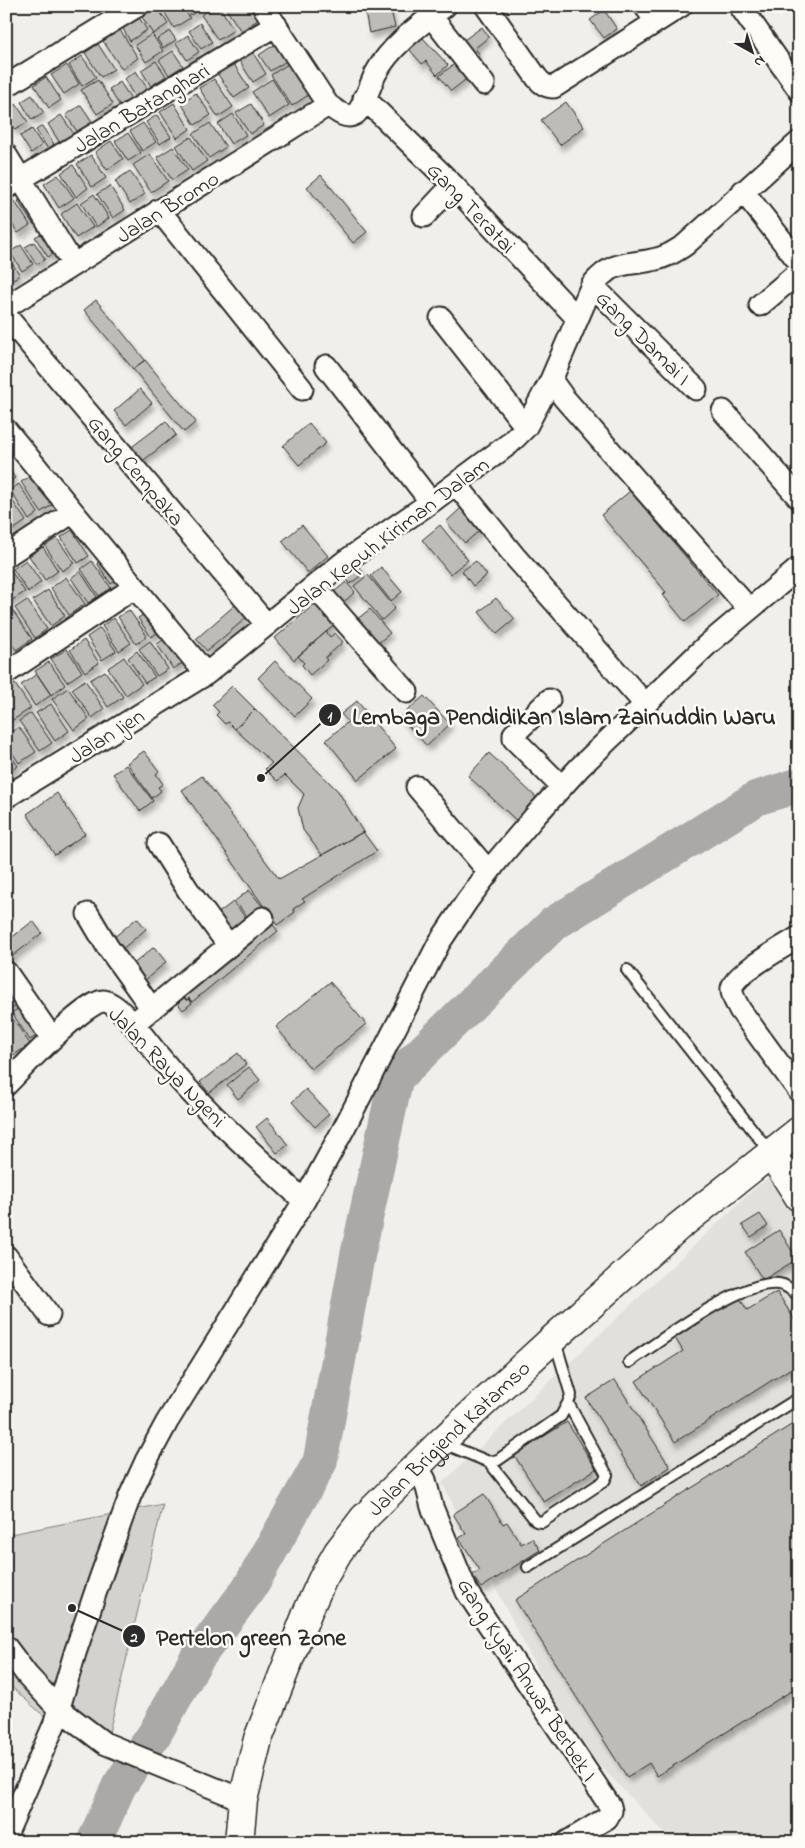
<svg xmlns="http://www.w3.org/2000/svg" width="805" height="1848" font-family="'Indie Flower',sans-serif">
  <defs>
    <filter id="shadow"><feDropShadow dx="3" dy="5.5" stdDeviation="2.5" flood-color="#0004"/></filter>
  </defs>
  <rect width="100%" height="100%" fill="#f0efeb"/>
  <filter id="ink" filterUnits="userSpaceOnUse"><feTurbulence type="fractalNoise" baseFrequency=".02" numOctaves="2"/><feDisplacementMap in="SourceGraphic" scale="10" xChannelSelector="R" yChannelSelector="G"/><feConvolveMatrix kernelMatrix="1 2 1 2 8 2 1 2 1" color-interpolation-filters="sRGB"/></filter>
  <g filter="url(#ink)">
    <path fill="#e1e0dc" d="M799 1156V1842H673L571 1735 442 1483 755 1188Z"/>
    <path fill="#d3d2cf" stroke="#7f7e7d" d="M163 1504 107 1741 54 1725 6 1682V1535Z"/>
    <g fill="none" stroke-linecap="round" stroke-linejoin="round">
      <path stroke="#aaa9a7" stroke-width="35" d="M94 1842 119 1786 154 1735 197 1658 250 1587 320 1462 357 1258 396 1078 553 924 757 798 799 785"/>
    </g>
    <path fill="#bdbcb8" stroke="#2b2b2b" filter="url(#shadow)" d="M165 6H182L190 18 174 28 162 8Z
      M186 6H205L191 15Z
      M214 6H219L234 30 218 40 201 15Z
      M224 6H253L261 18 241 31Z
      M364 6H390L395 27 369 33Z
      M157 7 168 24 153 34 142 17Z
      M604 10 617 29 604 38 590 20Z
      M138 16 147 30 130 41 122 27Z
      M200 23 212 42 201 49 189 31Z
      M482 27 489 37 475 48 479 54 469 62 457 45Z
      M120 30 138 58 122 69 103 41Z
      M170 31 176 40 163 48 157 39Z
      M152 34 163 51 146 62 135 45Z
      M188 35 199 52 187 60 176 43Z
      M422 37 448 65 437 75 426 61 422 64 409 49Z
      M277 43 288 60 270 71 259 55Z
      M98 44 114 69 101 77 85 53Z
      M173 51 183 66 169 75 159 60Z
      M252 51 266 74 253 82 238 59Z
      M82 56 96 77 82 86 69 65Z
      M156 61 166 76 151 86 141 70Z
      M291 62 311 93 292 106 271 75Z
      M457 62 469 77 451 91 439 76Z
      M233 63 249 88 234 98 217 73Z
      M67 65 79 84 64 94 51 75Z
      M136 71 149 91 136 99 124 79Z
      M46 77 61 100 49 108 34 85Z
      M214 79 233 107 218 117 199 88Z
      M272 79 289 105 269 118 252 92Z
      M98 80 113 104 97 114 81 90Z
      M120 82 131 99 120 106 109 89Z
      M196 93 211 115 195 125 181 103Z
      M32 95 44 113 32 120 21 102Z
      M566 102 584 127 560 145 541 120Z
      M174 103 190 129 177 138 160 112Z
      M16 104 28 122 15 130 6 117V110Z
      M251 104 264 125 250 134 236 113Z
      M81 105 95 126 80 136 66 115Z
      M233 114 246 135 231 144 218 124Z
      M61 115 74 134 60 143 48 124Z
      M157 115 171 137 160 144 146 122Z
      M143 123 156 142 142 151 130 131Z
      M210 123 226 147 209 158 193 134Z
      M42 126 54 144 48 149 36 130Z
      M32 129 42 145 31 153 20 136Z
      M128 133 141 153 128 161 115 141Z
      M191 137 207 161 192 171 176 146Z
      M111 141 123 159 107 170 95 152Z
      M173 147 188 170 172 180 157 157Z
      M150 154 168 181 151 192 133 165Z
      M91 155 106 178 92 187 77 164Z
      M73 165 88 188 76 197 61 173Z
      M130 171 145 194 130 204 115 181Z
      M58 175 74 198 59 208 44 184Z
      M321 175 367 232 353 243 307 187Z
      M110 186 125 210 113 218 97 194Z
      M94 194 109 218 96 227 81 203Z
      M27 195 42 218 33 224 18 201Z
      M14 200 30 225 18 233 6 215V205Z
      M77 203 93 227 76 238 61 214Z
      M46 231 59 251 48 257 35 237Z
      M34 242 45 259 37 265 25 247Z
      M21 245 33 264 22 271 10 252Z
      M6 254 20 275 11 280 6 272Z
      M96 300 145 360 133 369 84 310Z
      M145 360 196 422 184 432 133 369Z
      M140 389 152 403 126 425 114 411Z
      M166 421 176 435 140 463 129 449Z
      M309 423 326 443 299 465 283 446Z
      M6 465 15 478 6 484Z
      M32 475 52 505 41 512 21 482Z
      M19 484 38 513 29 520 10 490Z
      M630 491 718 595 685 622 663 595 666 592 601 515Z
      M12 500 26 521 10 532 6 526V504Z
      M462 507 481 529 465 543 446 522Z
      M302 525 328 556 308 573 282 541Z
      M440 525 468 560 450 574 422 540Z
      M72 530 89 556 78 563 61 537Z
      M57 538 74 563 62 571 45 546Z
      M43 547 58 571 45 580 29 556Z
      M104 558 118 579 111 584 97 563Z
      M26 560 41 582 28 592 13 569Z
      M92 561 111 588 99 596 81 569Z
      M476 561 487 575 473 586 462 571Z
      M358 565 364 573 350 584 344 574Z
      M381 567 402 592 391 601 371 576Z
      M9 568 25 592 9 602 6 598V570Z
      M80 571 97 597 88 603 71 578Z
      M368 575 395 608 382 620 354 586Z
      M66 577 85 604 69 615 51 588Z
      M346 582 355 592 338 607 329 596Z
      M48 590 65 616 51 626 33 600Z
      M496 598 515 619 497 634 479 612Z
      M27 600 47 629 35 638 15 608Z
      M316 603 334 625 294 660 275 638Z
      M235 605 246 618 207 651 196 639Z
      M11 608 32 639 16 650 6 635V611Z
      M370 609 390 633 371 649 351 624Z
      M129 610 147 636 136 644 118 617Z
      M149 611 161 630 151 637 138 618Z
      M114 618 131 643 119 651 102 626Z
      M100 628 116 651 102 660 87 637Z
      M326 632 330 637 335 633 343 642 325 658 327 660 310 675 302 665 304 663 298 656Z
      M169 636 186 661 173 669 157 644Z
      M84 640 99 663 85 672 70 650Z
      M150 641 168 669 157 676 139 649Z
      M6 643 12 651 6 654Z
      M67 649 82 672 67 682 51 659Z
      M137 651 155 677 145 683 128 658Z
      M124 657 142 684 126 695 108 668Z
      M275 661 312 699 295 716 258 678Z
      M49 662 65 685 51 695 35 671Z
      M105 671 123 697 108 707 90 680Z
      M37 674 51 695 35 706 21 685Z
      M85 680 104 709 92 718 72 689Z
      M15 684 31 708 13 720 6 710V690Z
      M232 686 255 709 235 729 228 722 225 724 216 715 219 712 212 705Z
      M68 688 89 719 74 730 52 699Z
      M424 696 450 724 427 746 400 717Z
      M357 701 396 749 358 780 326 740 348 722 341 714Z
      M51 704 69 731 55 741 36 713Z
      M255 709 338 791 363 832 322 855 303 830 298 808 304 794 285 775 277 781 265 769 272 763 235 729Z
      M31 713 52 743 40 751 19 721Z
      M6 714 12 722 6 726Z
      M19 727 36 752 19 763 6 743V735Z
      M6 749 18 766 6 774Z
      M144 751 159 771 156 774 163 784 158 787 161 791 152 798 127 763Z
      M489 753 539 800 518 822 468 776Z
      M126 765 153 801 140 811 113 774Z
      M202 776 279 879 363 832 377 851 302 899 305 901 293 909 295 912 277 925 182 790Z
      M57 793 85 834 55 855 27 814Z
      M249 890 266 911 251 922 235 901Z
      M233 902 250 923 234 936 217 914Z
      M137 918 146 929 121 950 112 939Z
      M33 921 42 933 10 958 6 953V942Z
      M270 921 278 931 192 1002 189 998 187 1000 182 994Z
      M154 947 166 962 144 981 131 966Z
      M330 982 366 1024 311 1069 276 1027Z
      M6 991 23 1001 6 1013Z
      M182 996 187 1001 189 999 192 1003 183 1010 176 1001Z
      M26 1003 45 1030 30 1040 12 1013Z
      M13 1019 30 1044 14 1055 6 1043V1023Z
      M6 1053 12 1061 6 1065Z
      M238 1053 246 1064 209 1093 200 1082Z
      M249 1067 260 1080 238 1099 227 1085Z
      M306 1089 329 1114 315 1127 292 1102Z
      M267 1118 288 1145 277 1153 256 1127Z
      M760 1214 768 1226 751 1237 742 1225Z
      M779 1230 797 1259 763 1280 745 1252Z
      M777 1292 799 1327V1363L675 1442 636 1381 683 1351 675 1338 739 1297 747 1310Z
      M615 1380 670 1467 641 1486 586 1398Z
      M799 1420V1686L657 1776 649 1763 627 1777 515 1600Z
      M567 1422 596 1469 544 1502 514 1455Z
      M484 1494 503 1524 507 1522 521 1544 532 1538 540 1550 481 1588 472 1575 480 1570 459 1538 466 1534 453 1514Z"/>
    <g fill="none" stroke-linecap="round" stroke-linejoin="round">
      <defs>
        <path id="lane" d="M627 970 770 1152
          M629 1362C662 1340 741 1279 779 1284 787 1285 793 1291 799 1296
          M443 1443 489 1462 498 1460 561 1416 568 1403 571 1395 555 1341
          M489 1462 536 1521 542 1522 604 1481 607 1475 568 1403
          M528 1567 799 1398"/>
        <path id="street" d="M263 6 328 105C336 110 345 120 355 114 363 109 371 82 376 73 391 45 420 25 445 6
          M486 6 537 78C542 84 546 87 554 87L681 6
          M645 6 656 21
          M740 6 799 90
          M431 16 484 84
          M6 86 137 6
          M364 98 453 185 577 318
          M6 155 73 264
          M6 188 276 25
          M743 191 799 262
          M159 210 302 389
          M424 216 453 185
          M592 285 696 389
          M760 305 799 272
          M6 307 328 105
          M6 316 267 625
          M441 318 526 427
          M326 366 431 502
          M551 380 564 398 749 609
          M723 411 799 498
          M6 430 206 674
          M456 484 516 558 645 704
          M6 556 73 512
          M315 587 407 692
          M6 673 135 587
          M549 700 514 734V739L562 787
          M417 787 489 872
          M6 797 206 674 344 562 431 502 509 444 526 427 551 380 592 285C614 260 624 266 652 260 665 258 674 252 685 245L799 142
          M159 844 188 890 229 946
          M88 914 107 946 152 1009
          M799 937C785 946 734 974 732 988 731 995 737 1004 740 1010L799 1091
          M6 972 52 1038
          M133 1024 263 918
          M6 1085C20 1070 86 1001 103 1001 118 1001 149 1044 159 1056 202 1109 254 1154 304 1201
          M6 1256 49 1315
          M417 1466 425 1480 432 1507 467 1592 610 1806 611 1811 607 1818 567 1842
          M6 1647 27 1675 58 1708 104 1743 243 1800
          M6 1835 54 1725 75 1653 100 1579 130 1496 146 1461 167 1422 304 1201 343 1130 439 943 467 901 497 861 536 815 580 767 707 645 799 568"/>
        <g id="secondary">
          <path d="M771 1153 799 1197"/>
          <path id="s1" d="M239 1842 243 1800 258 1739 308 1611 322 1580 338 1552 364 1518 441 1442 554 1338 678 1227 799 1131"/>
        </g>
      </defs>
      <use href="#lane" stroke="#2b2b2b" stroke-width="14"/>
      <use href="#street" stroke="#2b2b2b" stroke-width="25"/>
      <use href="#secondary" stroke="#2b2b2b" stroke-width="31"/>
      <use href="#lane" stroke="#fdfcf7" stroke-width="10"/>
      <use href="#street" stroke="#fdfcf7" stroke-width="21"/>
      <use href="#secondary" stroke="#fdfcf7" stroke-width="28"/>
    </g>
  </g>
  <g text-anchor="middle" stroke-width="5" stroke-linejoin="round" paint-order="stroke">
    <g font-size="22" fill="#2b2b2b" stroke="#fdfcf7">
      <text transform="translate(141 107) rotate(-31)" y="8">Jalan Batanghari</text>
      <text transform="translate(167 206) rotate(-32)" y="8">Jalan Bromo</text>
      <text transform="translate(472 207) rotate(46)" y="8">Gang Teratai</text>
      <text transform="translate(644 337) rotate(45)" y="8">Gang Damai I</text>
      <text transform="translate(137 470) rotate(50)" y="8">Gang Cempaka</text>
      <text transform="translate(387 535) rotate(-37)" y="8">Jalan Kepuh Kiriman Dalam</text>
      <text transform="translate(106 735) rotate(-32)" y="8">Jalan Ijen</text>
      <text transform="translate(168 1066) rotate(46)" y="8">Jalan Raya Ngeni</text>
      <text dy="8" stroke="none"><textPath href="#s1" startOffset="468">Jalan Brigjend Katamso</textPath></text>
      <text transform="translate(528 1679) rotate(57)" y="8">Gang Kyai. Anwar Berbek I</text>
    </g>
  </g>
  <path fill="none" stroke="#2b2b2b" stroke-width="2" d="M261 778L330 715M72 1608L134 1636"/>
  <g fill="#2b2b2b" stroke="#fdfcf7" stroke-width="2">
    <circle cx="261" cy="778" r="5"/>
    <circle cx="72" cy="1608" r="5"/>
    <circle cx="330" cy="715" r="12"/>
    <circle cx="134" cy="1636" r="12"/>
  </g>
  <g font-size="15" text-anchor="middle" font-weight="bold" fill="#fff">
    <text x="330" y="721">1</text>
    <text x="134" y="1642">2</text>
  </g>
  <g font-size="24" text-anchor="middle" font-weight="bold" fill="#2b2b2b" stroke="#fdfcf7" stroke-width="5" stroke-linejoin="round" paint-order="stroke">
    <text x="564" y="724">Lembaga Pendidikan Islam Zainuddin Waru</text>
    <text x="251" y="1645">Pertelon green Zone</text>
  </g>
  <rect width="805" height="1848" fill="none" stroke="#fdfcf7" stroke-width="25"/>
  <rect x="12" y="12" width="780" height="1823" fill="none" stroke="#2b2b2b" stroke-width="2" filter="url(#ink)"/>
  <g transform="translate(752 52) rotate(141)" stroke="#fdfcf7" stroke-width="4" paint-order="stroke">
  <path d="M0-4L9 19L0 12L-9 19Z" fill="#2b2b2b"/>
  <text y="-8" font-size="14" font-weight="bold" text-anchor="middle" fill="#2b2b2b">N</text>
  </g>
</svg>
